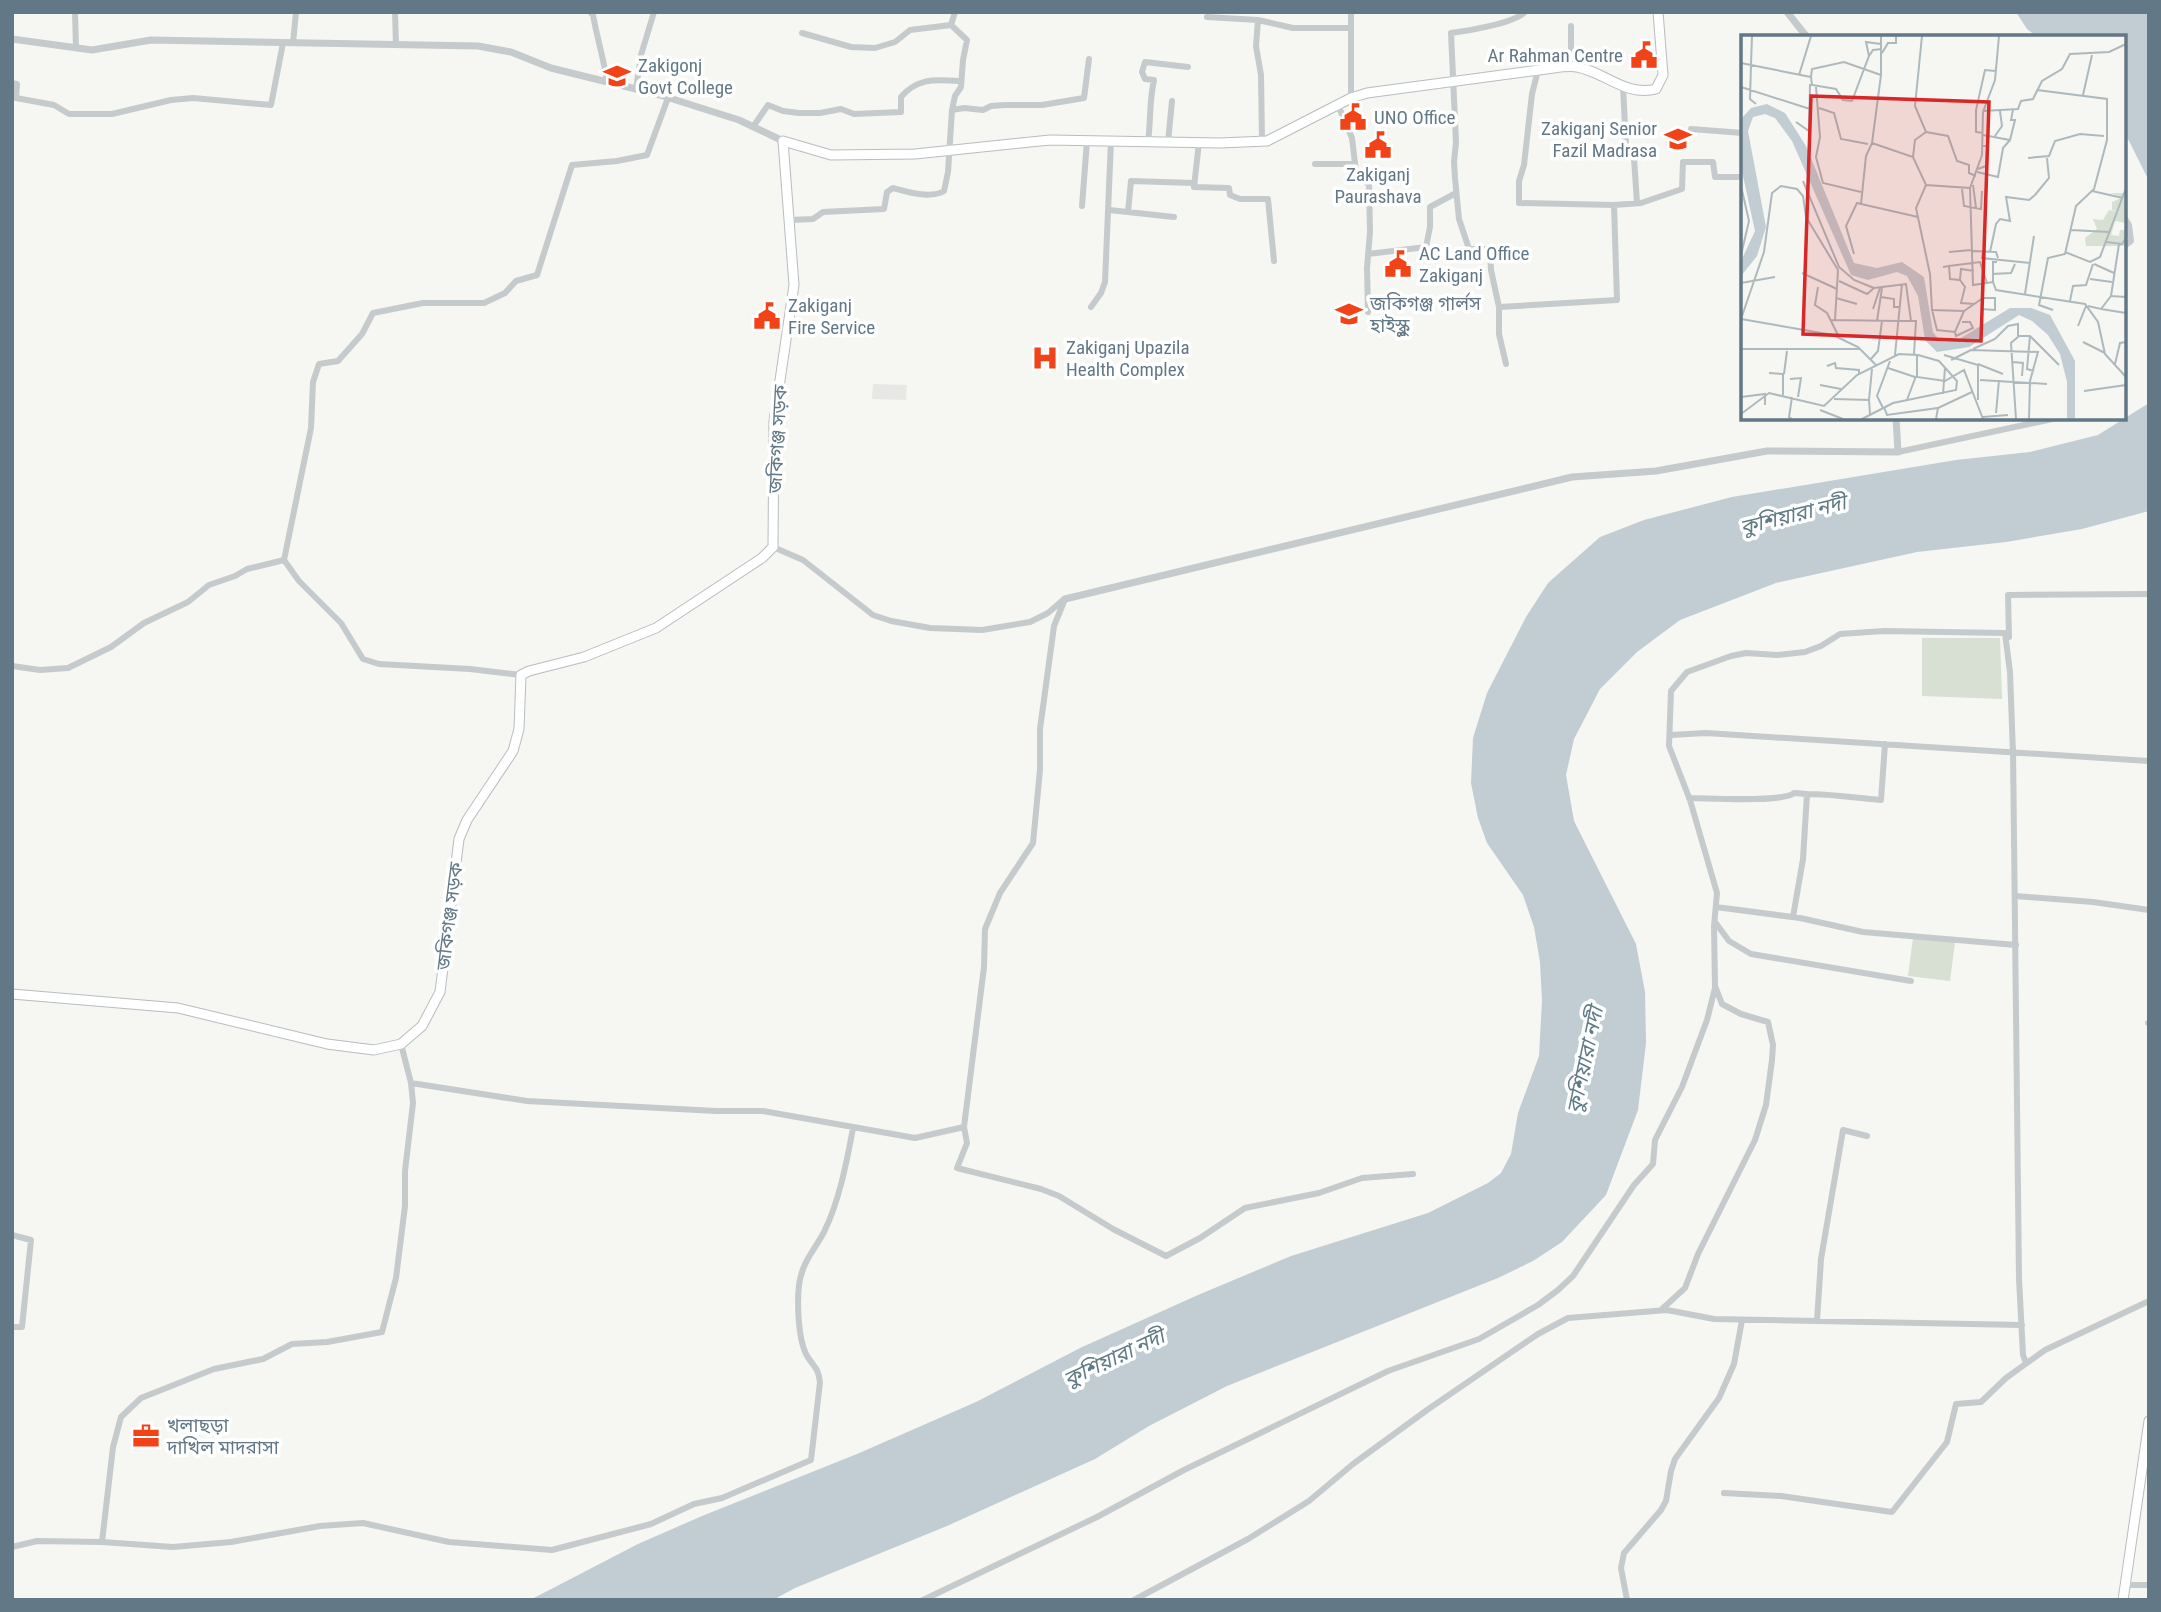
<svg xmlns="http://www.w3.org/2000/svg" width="2161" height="1612" font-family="'Roboto Condensed','Noto Sans Bengali',sans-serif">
  <rect width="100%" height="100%" fill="#f6f6f2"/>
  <path fill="#e7e8e6" d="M873 384 907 385 906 400 872 399Z"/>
  <path fill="#d8dfd3" d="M1922 638H2000L2002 699 1922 696Z
    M1913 938 1955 942 1950 981 1908 976Z"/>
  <path fill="#c1cdd2" d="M2016 12H2149V181L2124 131V37H2037L2027 29Z
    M2149 403V511L2082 529 2006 542 1917 552 1776 583 1680 620 1637 652 1600 689 1574 739 1566 775 1574 821 1636 944 1645 992 1646 1043 1638 1110 1606 1195 1562 1242 1533 1261 1498 1278 1227 1386 1149 1426 1095 1459 947 1526 795 1588 773 1600H530L638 1544 702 1516 857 1454 976 1402 1080 1348 1198 1295 1291 1256 1428 1213 1488 1183 1501 1173 1511 1154 1518 1113 1539 1056 1542 1001 1540 962 1534 927 1523 895 1487 843 1478 818 1471 783 1473 738 1487 693 1526 617 1548 583 1600 537 1644 520 1732 497 1956 460 2030 452 2098 435Z"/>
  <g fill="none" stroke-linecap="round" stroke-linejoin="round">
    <defs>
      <path id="secondary" d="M12 994 178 1008 327 1044 374 1050 401 1044 422 1026 440 992 459 839 467 820 513 751 519 729 521 675 529 671 584 657 656 628 762 558 773 547 774 421 794 285 783 141 831 155 915 154 1050 140 1220 143 1267 141 1351 98 1367 93 1554 68C1561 67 1570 66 1577 67 1605 72 1626 97 1656 89L1663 75 1658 12
        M2123 1600 2149 1421"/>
    </defs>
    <use href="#secondary" stroke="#b7bdc1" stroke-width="11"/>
    <path stroke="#c5cacc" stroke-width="6" d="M75 12 76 48
      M395 12 396 45
      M590 12 593 15C597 38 604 59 607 82
      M1207 17 1258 20 1293 28H1350
      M1258 20 1256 46 1261 75 1262 141
      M951 25 955 12
      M293 43 296 12
      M1571 67V26
      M1538 70 1532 94 1524 165 1519 181V203L1614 205 1641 203 1682 189 1683 162H1713L1715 177H1743
      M12 83 17 84 16 98 54 105 69 114H112L171 100 193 98 271 105 283 43
      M1623 86 1626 146 1634 158 1637 203
      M636 89 641 55 654 12
      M1351 98V12
      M1338 105 1352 138 1356 172 1369 185 1370 232 1367 268 1368 312
      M952 110 964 108 983 110 991 106 1005 105H1042L1084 98 1089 59
      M753 127 768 105 783 111 799 113H820L841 109 854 114 901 112V97C918 77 936 80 961 81
      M1691 129 1743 133
      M1148 142C1151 120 1149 102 1154 80L1145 79 1142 72 1145 62 1188 67
      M1168 142 1172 101
      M1199 142 1194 187 1229 188 1230 195 1240 199H1268L1274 261
      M1315 164H1355
      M1082 206 1087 141
      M1109 210 1174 217
      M1128 212 1131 181 1194 183
      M2124 217 2129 225 2131 241 2124 246
      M789 220 813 219 823 212 884 209 887 192 893 188C907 192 931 199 944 191L948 172 952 110 955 96 961 87 963 60 967 40 951 25 910 30 895 42 875 48 851 47 802 33
      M1368 254 1426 247 1430 227V207L1456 193
      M1091 307 1101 293 1105 282 1111 141
      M1499 307 1491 270 1490 249H1469L1459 219 1455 178 1454 162 1456 142 1451 33C1468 31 1514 23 1525 12
      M1506 364 1499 334V307L1617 300 1614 205
      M1898 452 2057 418
      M773 547 803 560 873 615 891 621 930 628 982 630 1030 622 1048 613 1063 600
      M284 560 311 428 313 382 319 364 338 361 362 334 373 313 423 303H484L505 293 516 281 537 275 572 165 617 161 647 155 668 98
      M2009 637 2008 595 2149 594
      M12 666 40 670 68 668 111 647 144 623 188 602 209 585 235 576 247 569 284 560 299 581 341 623 363 659 379 664 470 669 521 675
      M1671 735 1706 733 2149 761
      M2013 749 2019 1279 2023 1355 2026 1363
      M1689 798C1708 798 1782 803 1794 793L1807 794
      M2015 896 2093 902 2149 910
      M1716 907 1800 918 1863 932 2016 945
      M1793 917 1803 859 1807 794C1832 794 1856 798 1881 800L1885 744
      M1715 922 1729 941 1751 954 1911 981
      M2148 1023H2149
      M401 1044 411 1083 527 1101 716 1111H763L915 1138 964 1127 984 967 985 929 1000 893 1033 843 1040 770V729L1054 626 1065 599
      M964 1127 967 1143 957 1168 1041 1189 1059 1196 1113 1229 1166 1256 1200 1238 1245 1208 1319 1193 1362 1178 1413 1174
      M12 1235 31 1240 22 1327H12
      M1661 1310 1685 1288 1698 1254 1755 1140 1766 1105 1772 1060 1773 1045 1768 1022 1741 1014 1722 1004 1715 986 1714 926 1717 893 1690 800 1669 746 1671 691 1687 672 1731 656 1746 653 1777 655 1805 652 1821 646 1840 634 1884 631 2005 633 2010 672 2013 754
      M1817 1321 1821 1259 1843 1130 1867 1136
      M1724 1493 1781 1496 1892 1512 1947 1442 1956 1404 1981 1402 2006 1378 2045 1350 2149 1301
      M102 1542 113 1447 121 1417 141 1398 214 1369 263 1359 292 1344 327 1342 382 1332 396 1278 405 1206V1171L413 1103 411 1083
      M12 1547 37 1541 102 1542 173 1547 231 1542 320 1526 363 1523 449 1542 552 1550 651 1524 694 1504 722 1498 811 1460 820 1382C818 1366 813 1367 806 1354 798 1338 797 1303 799 1285 802 1262 814 1251 824 1232 839 1202 847 1161 853 1128
      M2126 1585H2149
      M923 1600 1097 1517 1184 1470 1388 1371 1479 1339 1538 1305 1558 1290 1573 1276 1634 1185 1653 1164 1655 1140 1682 1087 1707 1020 1715 988
      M1134 1600 1248 1539 1309 1501 1353 1464 1427 1410 1538 1334 1568 1318 1667 1310 1714 1319 2022 1325
      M1627 1600 1621 1568 1624 1553 1661 1510 1666 1501 1671 1471 1675 1459 1719 1398 1734 1364 1742 1320"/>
    <path stroke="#c5cacc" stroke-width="7" d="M1787 12 1807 37
      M12 39 92 50 151 40 478 46 511 52 551 68 660 95 739 120 783 141
      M1065 599 1572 477 1656 471 1767 451 1898 452 1896 418"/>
    <use href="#secondary" stroke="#fff" stroke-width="9"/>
  </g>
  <defs>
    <symbol id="civic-bare" viewBox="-9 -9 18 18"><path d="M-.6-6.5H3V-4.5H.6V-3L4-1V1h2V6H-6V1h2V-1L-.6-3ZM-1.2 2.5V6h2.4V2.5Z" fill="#f14218" stroke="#fff" stroke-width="2.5" paint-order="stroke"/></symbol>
    <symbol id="university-bare" viewBox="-9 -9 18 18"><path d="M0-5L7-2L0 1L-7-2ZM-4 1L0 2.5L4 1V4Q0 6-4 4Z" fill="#f14218" stroke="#fff" stroke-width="2.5" paint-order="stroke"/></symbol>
    <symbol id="school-bare" viewBox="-9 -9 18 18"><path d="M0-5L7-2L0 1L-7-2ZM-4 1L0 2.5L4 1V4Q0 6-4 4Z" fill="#f14218" stroke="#fff" stroke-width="2.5" paint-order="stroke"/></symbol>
    <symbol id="hospital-bare" viewBox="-9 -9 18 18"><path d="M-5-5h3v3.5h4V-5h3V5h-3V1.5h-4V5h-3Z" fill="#f14218" stroke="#fff" stroke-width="2.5" paint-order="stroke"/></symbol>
    <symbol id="office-bare" viewBox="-9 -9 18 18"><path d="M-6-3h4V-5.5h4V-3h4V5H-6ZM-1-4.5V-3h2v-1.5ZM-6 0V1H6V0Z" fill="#f14218" stroke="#fff" stroke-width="2.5" paint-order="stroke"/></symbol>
  </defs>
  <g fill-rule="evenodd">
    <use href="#civic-bare" x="1625" y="36" width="38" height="38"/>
    <use href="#university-bare" x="598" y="57" width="38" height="38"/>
    <use href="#civic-bare" x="1334" y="98" width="38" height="38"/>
    <use href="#school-bare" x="1659" y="120" width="38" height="38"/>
    <use href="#civic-bare" x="1359" y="126" width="38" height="38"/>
    <use href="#civic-bare" x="1379" y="245" width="38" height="38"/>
    <use href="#school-bare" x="1330" y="295" width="38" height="38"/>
    <use href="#civic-bare" x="748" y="297" width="38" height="38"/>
    <use href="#hospital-bare" x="1026" y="339" width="38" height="38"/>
    <use href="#office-bare" x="127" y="1417" width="38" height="38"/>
  </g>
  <g text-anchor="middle" stroke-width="7" stroke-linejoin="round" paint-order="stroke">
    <g font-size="19" fill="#637886" stroke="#fff" text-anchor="start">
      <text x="1623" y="62" text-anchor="end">Ar Rahman Centre</text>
      <text x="638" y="72">Zakigonj<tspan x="638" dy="22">Govt College</tspan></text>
      <text x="1374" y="124">UNO Office</text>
      <text x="1657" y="135" text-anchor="end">Zakiganj Senior<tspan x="1657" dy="22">Fazil Madrasa</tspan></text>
      <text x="1378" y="181" text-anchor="middle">Zakiganj<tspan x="1378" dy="22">Paurashava</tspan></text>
      <text x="1419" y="260">AC Land Office<tspan x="1419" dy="22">Zakiganj</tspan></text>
      <text x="1370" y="310">জকিগঞ্জ গার্লস<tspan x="1370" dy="22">হাইস্কুল</tspan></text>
      <text x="788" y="312">Zakiganj<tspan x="788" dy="22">Fire Service</tspan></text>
      <text x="1066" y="354">Zakiganj Upazila<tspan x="1066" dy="22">Health Complex</tspan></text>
      <text x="167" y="1432">খলাছড়া<tspan x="167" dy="22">দাখিল মাদরাসা</tspan></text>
    </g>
    <g font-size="19" fill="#637886" stroke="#fff">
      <text transform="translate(777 439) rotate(-87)" y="7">জকিগঞ্জ সড়ক</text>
      <text transform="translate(449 916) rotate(-83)" y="7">জকিগঞ্জ সড়ক</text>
    </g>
    <g font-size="21" font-style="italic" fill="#5f7b83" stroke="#fff">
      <text transform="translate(1793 515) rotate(-14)" y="7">কুশিয়ারা নদী</text>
      <text transform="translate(1585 1060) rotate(-78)" y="7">কুশিয়ারা নদী</text>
      <text transform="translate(1114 1358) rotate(-25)" y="7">কুশিয়ারা নদী</text>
    </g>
  </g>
  <g transform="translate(1741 35)">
    <rect width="385" height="385" fill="#f6f6f2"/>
    <path d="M369 158H385V188L374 186 370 200 378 201 379 195H385V211H345L344 203 356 194 352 184 362 185 368 175 378 177 371 175V167L382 162Z" fill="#d8dfd3"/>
    <path d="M26 69 44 78 65 111 113 228 136 233 161 227 183 242 192 297 198 305 215 306 269 273H290L309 280 334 326V384H326V347L319 319 307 300 291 286 278 280 228 312 196 317 184 305 177 261 166 241 156 237 127 245 110 240 51 106 34 83 24 79 12 82 7 96 25 192 16 221 0 241V226L14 196 0 132V84L10 73Z" fill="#c1cdd2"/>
    <path fill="none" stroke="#aeb9bd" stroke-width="2" d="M140 1V40M141 18 147 8H155V1M128 21 125 7 140 9M0 28 70 42 71 34 103 27 140 40 131 108 172 122 185 150 229 153 232 250 252 247 255 255 344 269 357 287 364 319 385 342M10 29 11 1M10 30 9 64 15 69M58 40 70 1M70 42 71 50 95 54 102 65 111 66 128 21 132 15 141 14M0 52 69 74M75 52 79 102 75 122 82 148 120 157M296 55 366 64V105L353 154 335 171 324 219 307 223 298 270 312 275M342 60 351 20M78 73 93 78 100 104 127 109M242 76 277 74 280 66 292 64 301 46 321 34 329 19 368 17 385 9M55 87 68 96 69 49M185 97 207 101 216 126 228 130V138L235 141M242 98 235 97V75L244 35 255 36M242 100 269 105 274 85H270L272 75M254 101 261 91 259 76M131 108 125 121 120 169 177 182M172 122 174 105 185 97 174 71 181 1M287 123 308 121 314 106 339 99 363 101M237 134 245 131 246 111H241M236 137 257 142 262 113 269 105M62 146 98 232 113 245 133 253M185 150 175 173 189 239 191 275 223 276 242 263H254M232 150 235 173M0 151 8 186 0 220M229 153 241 120 242 77 254 45 258 1M221 154 223 171 240 174 241 156M351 156 382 163M330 195 368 197M365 207 381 209 385 203M232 216 255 217 257 223M242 216 241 223 289 228M208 217 230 215M249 217 255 189 259 184 269 186 265 162 288 165 294 160 308 143 306 123M324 217 349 227 359 222 385 153M113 219 105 191 116 168 120 169M353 229 373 238M208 231 239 227 246 248M202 232 208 231 209 244 219 245M233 236 220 234 219 245 224 252 220 268 234 269M61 238 96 254M251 239 270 238 274 229M349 244 371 247M98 246 126 259 133 253 165 249 170 286H157M252 247V227H256M0 248 34 242M77 252 74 270 86 278 98 302M284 259 293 201M370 261 378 209M140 262 153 264V272H159M95 263 116 269M329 266 332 251 345 250 352 229M347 271 360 274 370 261 385 262M132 274 139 253M240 274 254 275V262M360 274 385 278M191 275 196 295 214 297 223 276M0 284 23 217 31 158 40 151 56 154 62 161 65 182 97 235 94 285M0 284 92 300 117 312 136 331M90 285 158 286M136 286 141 253M170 286H175L173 319M337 291 345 271M214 297 215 301 232 293 229 287H221M289 301 286 334 293 336M342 307 364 318M0 314H118M232 314 254 304 267 291 277 289V301M154 320 161 249M203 320 237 330V365M130 324 137 316 141 286M210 325 230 315 297 317 289 346 288 384M272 327 282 328 281 341M237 329 262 339M374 329 379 308 385 307M86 331 94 328 95 333 118 335V339M147 333 174 342M28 338 42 339V360M43 339 46 316M49 344 60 343 57 362M239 345 306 349M79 350 100 354M343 356 385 350M202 359 204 333M0 362 24 359V370M51 362 48 382 51 384M93 364 128 365 129 379M128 365 131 334M166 365 175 341M143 372 146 380 197 373 195 384M142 373 136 361 149 326M197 373 231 357M79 375 102 384M255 378 258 345M0 379 28 358 83 371 116 340 158 319 176 320V342L204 346 223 335 242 384M242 382 267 380M121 384 152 368 215 355 216 346 198 326 177 320M275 384 270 308 278 301H289L318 330"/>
    <path fill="#d62828" fill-opacity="0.15" stroke="#d62828" stroke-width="3.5" d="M70 61 248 67 240 306 62 299Z"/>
    <rect width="385" height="385" fill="none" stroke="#637886" stroke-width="3.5"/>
  </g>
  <rect width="2161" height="1612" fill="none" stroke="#637886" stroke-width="28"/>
</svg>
